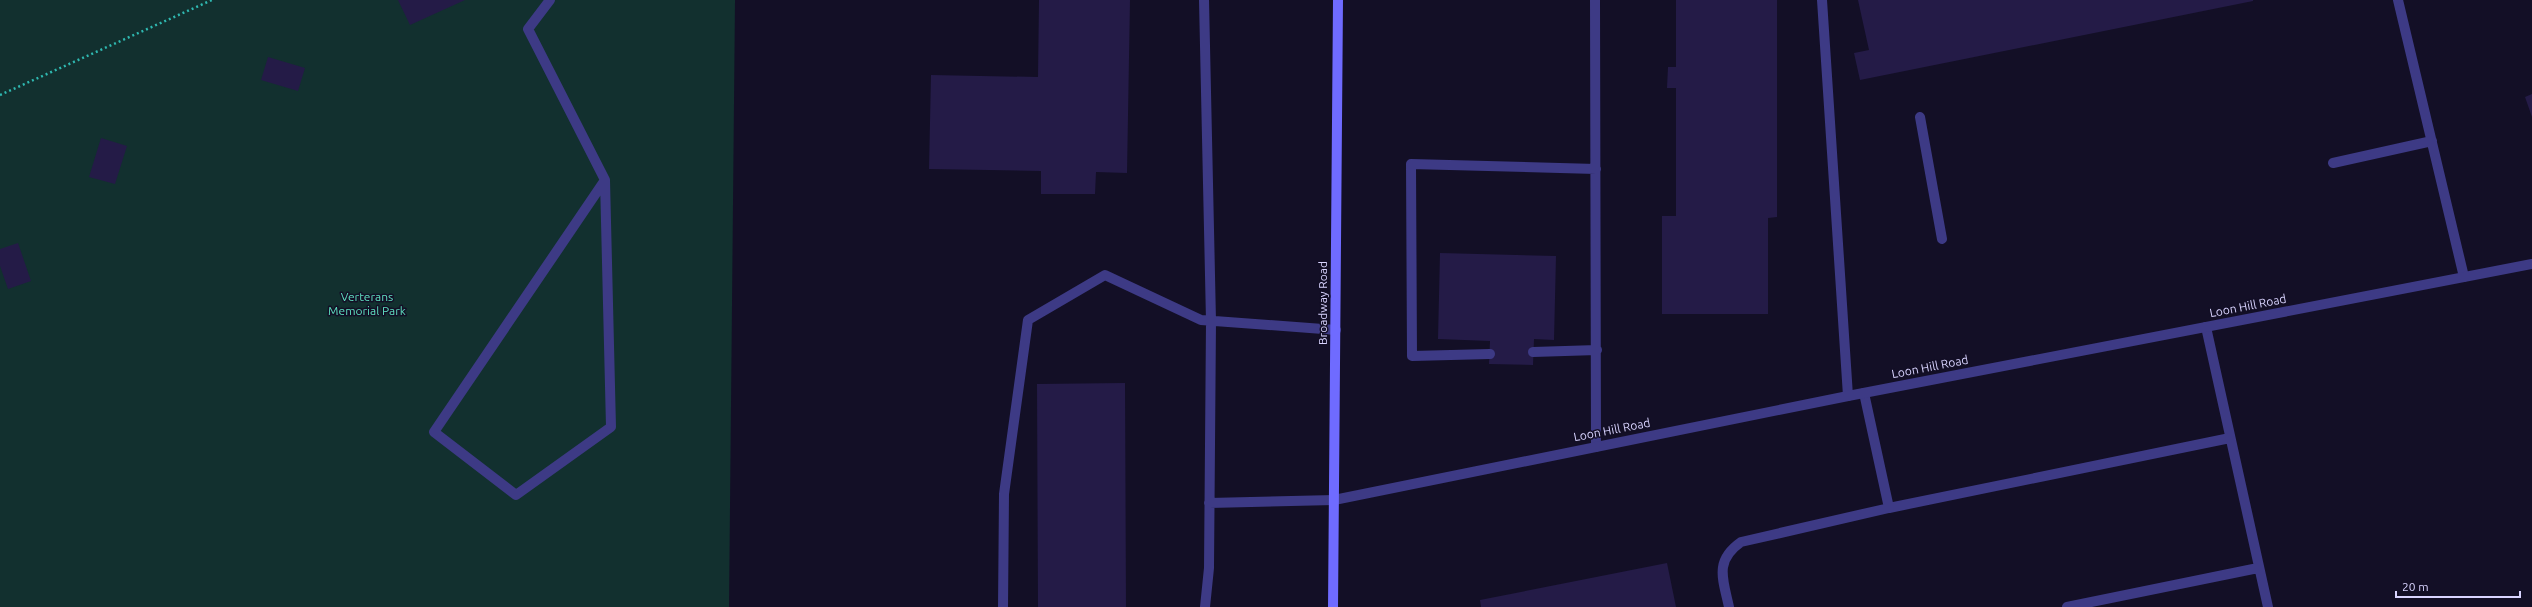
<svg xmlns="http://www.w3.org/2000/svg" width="2532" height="607" font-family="Ubuntu,sans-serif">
  <rect width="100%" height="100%" fill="#130f26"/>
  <path fill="#12302f" d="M0 0H735L729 607H0Z"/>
  <path fill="#241b47" d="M398 0H465L410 25Z
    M1039 0H1130L1127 173 1096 172 1095 194H1041V171L929 169 931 75 1038 77Z
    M1676 0H1777V217L1768 218V314H1662V216H1676V88H1667L1668 67H1676Z
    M1858 0H2253V1L1860 80 1854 53 1869 50Z
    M268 57 305 68 298 91 261 80Z
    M2532 94V117L2525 97Z
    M101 138 127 146 115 184 89 177Z
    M18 243 31 281 8 289 0 266V249Z
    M1440 253 1556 256 1554 340 1534 339 1533 365 1489 364 1490 341 1438 339Z
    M1125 383 1126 607H1038L1037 384Z
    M1667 563 1676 607H1481L1480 600Z"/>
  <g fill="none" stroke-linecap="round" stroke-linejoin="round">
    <path stroke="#2fb8b0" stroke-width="2.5" stroke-dasharray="2 3" stroke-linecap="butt" d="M0 95 212 0"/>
    <path stroke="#3d3a85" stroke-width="10" d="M550 0 528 29 605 180 611 427 516 495 434 432 605 180
      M1204 0 1211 321 1209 568 1205 607
      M1595 0 1596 447
      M1822 0 1848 396
      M2398 0 2464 277
      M1920 117 1942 239
      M2333 163 2432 141
      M2206 327 2268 607
      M1533 352 1597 350
      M1490 354 1412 356 1411 164 1596 169
      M1864 393 1889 508 2230 438
      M1209 503 1334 500
      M1003 607 1004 494 1028 320 1105 275 1201 320 1336 330
      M1729 607C1723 579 1714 561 1741 542L1889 508
      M2067 607 2258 568"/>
    <path stroke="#3d3a85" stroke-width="10" d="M1334 500 1848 396 2532 264"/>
    <path stroke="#6f6bff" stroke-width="10" d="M1333 607 1338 0"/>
  </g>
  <g text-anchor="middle" stroke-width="3" stroke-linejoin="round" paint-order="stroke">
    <g font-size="12" fill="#5fe0c0" stroke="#130f26">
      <text x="367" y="301">Verterans<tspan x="367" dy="14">Memorial Park</tspan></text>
    </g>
    <g font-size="12" fill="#d9d4ff" stroke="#130f26">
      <text transform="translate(1323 303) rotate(-90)" y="4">Broadway Road</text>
      <text transform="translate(2248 306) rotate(-11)" y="4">Loon Hill Road</text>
      <text transform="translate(1930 367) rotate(-11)" y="4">Loon Hill Road</text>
      <text transform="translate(1612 430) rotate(-11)" y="4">Loon Hill Road</text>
    </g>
  </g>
  <path d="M2396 591v6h124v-6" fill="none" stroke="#d9d4ff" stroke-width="2"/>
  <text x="2402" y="591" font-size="12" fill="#d9d4ff" stroke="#130f26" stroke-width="3" paint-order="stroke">20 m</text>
</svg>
